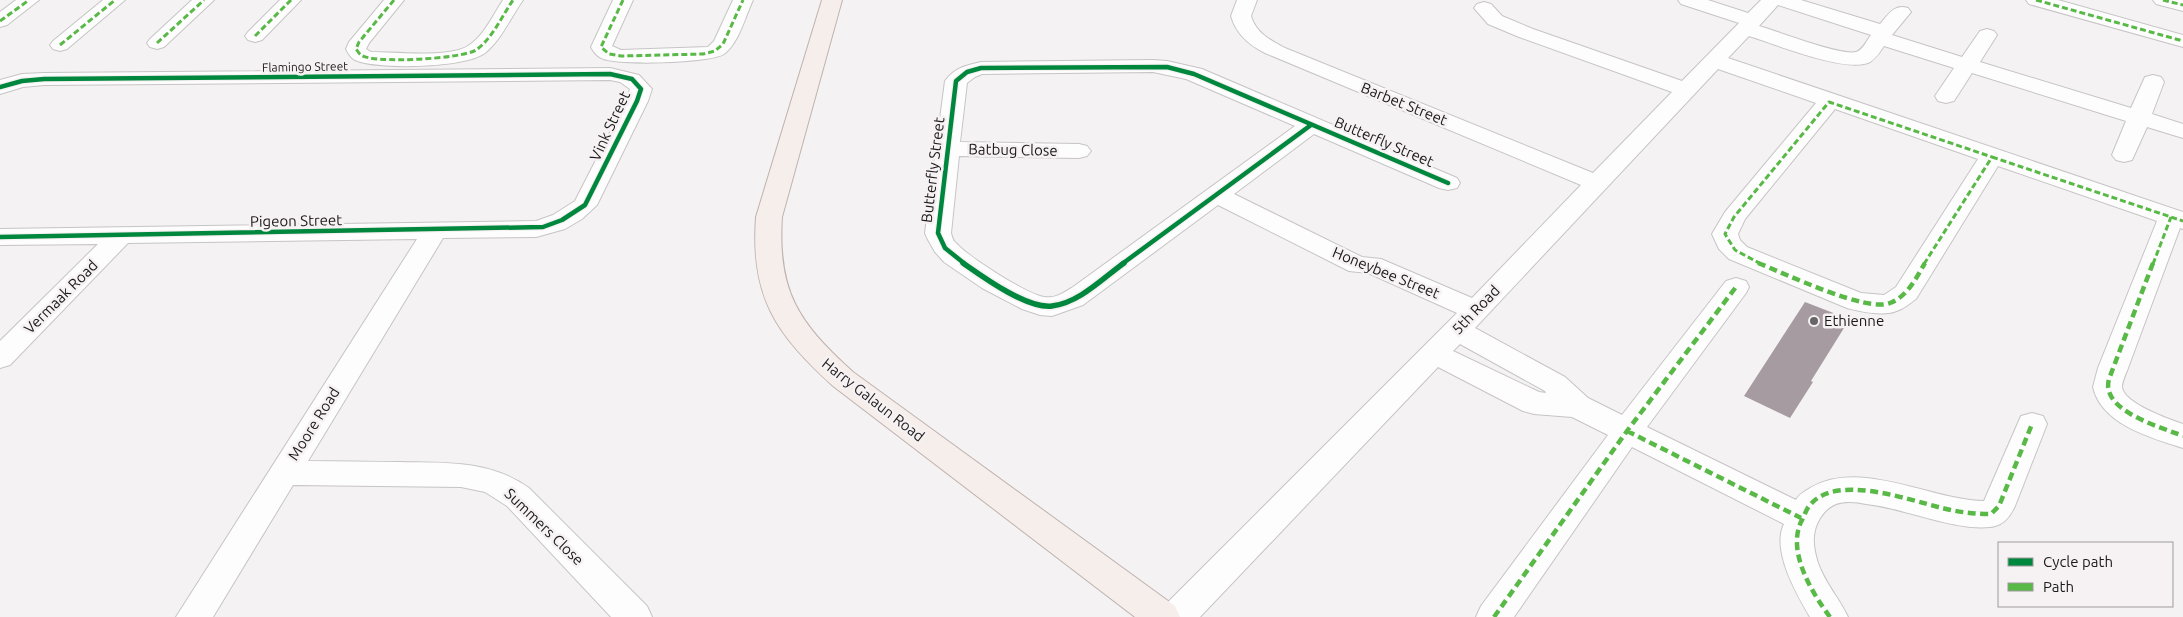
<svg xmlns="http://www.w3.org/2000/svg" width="2183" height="617" font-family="Ubuntu,sans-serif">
  <rect width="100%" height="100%" fill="#f5f2f3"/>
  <path fill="#a69ba1" d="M1805 302 1836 314 1832 322 1844 328 1811 381 1813 382 1790 418 1744 396Z"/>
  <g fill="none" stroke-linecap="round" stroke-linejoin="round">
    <defs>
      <path id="minor" d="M16 0H39L7 25 0 27V12Z
        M103 0H125L67 49 60 51 53 49 50 45 53 41Z
        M192 0H214L164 47 157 49 150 47 147 43 150 39Z
        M280 0H301L262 40 255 42 248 40 245 36 248 32Z
        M384 0H404L369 43 366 49 371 52C394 52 449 58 468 46 484 36 493 15 503 0H523C511 17 501 40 485 53 466 68 377 70 355 60 351 58 348 53 346 49L349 42Z
        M613 0H633L612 46 621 50 708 47 714 41 733 0H753C745 17 739 43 724 54 712 63 614 66 601 58 597 56 593 51 591 47Z
        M1237 0H1257L1251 16C1256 33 1270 40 1285 48L1593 173 1672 92 1519 37 1488 24 1474 8 1477 4 1484 2 1491 4 1502 16 1533 29 1682 81 1739 23 1681 4 1678 0H1708L1748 13 1761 0H1801L1880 24C1889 14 1894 4 1908 8L1911 12 1892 35 1962 57 1980 31 1987 29 1994 31 1997 35 1980 62 2131 108 2145 77 2153 75 2161 77 2164 82 2152 114 2183 124V138L2147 127 2132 160 2124 162 2116 160 2112 155 2126 121 1972 73 1954 101 1946 103 1938 101 1935 96 1954 68 1884 46C1880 52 1875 60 1868 63 1843 72 1775 44 1749 36L1728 58 2183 212V229L2180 228 2128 368C2126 374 2122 381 2122 387 2124 404 2169 419 2183 424V448C2151 438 2101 424 2093 387L2098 368 2157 221 1998 166 1916 299C1910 303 1905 308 1899 310 1885 317 1862 312 1847 308L1729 259 1719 249 1712 234 1725 212 1816 103 1718 69 1475 328 1565 377 1588 398 1622 415 1726 281 1736 278 1746 281 1749 287 1746 293 1647 427 1796 500C1799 494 1804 492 1810 488 1860 458 1930 500 1984 501L2021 416 2032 413 2043 416 2047 424 2015 506C2010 517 2003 526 1990 527 1954 531 1904 508 1866 504 1857 502 1845 501 1836 504 1827 508 1822 514 1818 522 1811 536 1814 550 1818 563 1825 583 1839 598 1848 617H1810C1797 595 1771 550 1784 524L1632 447 1514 617H1476L1481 606 1608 435 1572 417 1534 414 1523 411 1438 367 1200 617H1159L1164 606 1457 313 1368 273 1349 271 1218 205 1083 305 1052 316 1040 315 1022 309 982 288 944 262 935 252 927 238 925 233 945 81C954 68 967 65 981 62L1153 60 1167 61 1202 69 1457 178 1460 183 1457 188 1448 190 1439 188 1314 134 1234 194 1362 257 1381 259 1472 298 1581 185 1265 53C1249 45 1236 34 1231 16ZM1778 5 1871 35C1867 40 1863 50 1856 52 1841 56 1777 31 1759 26ZM1153 72 1186 79 1295 126 1073 287C1065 292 1055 299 1045 297 1029 296 967 256 956 243 953 241 952 237 951 233L959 156 1079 158 1087 156 1091 151 1087 146 1079 144 960 142 967 83 975 77 982 74ZM1835 109 1978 159 1896 287 1884 295 1861 293 1747 247 1740 240 1738 234 1745 219ZM1460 344 1545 391 1546 393 1539 392 1453 351Z
        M2026 0H2058L2183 35V47L2029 4Z
        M2153 0H2183V11L2156 4Z
        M610 68 639 75 652 89 648 101 597 205 582 219 565 229 536 237 443 238 308 461C339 461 369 462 400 462 446 463 490 460 529 488L647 606 652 617H611L507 506 485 492 461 487 293 485 213 617H176L417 239 128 243 10 365 0 368V341L98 244 0 245V229L536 221 553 215 575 201 626 101 630 89 620 82 610 80 44 85 23 87 0 94V80L22 74 44 73Z"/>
      <path id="major" d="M822 0H842L782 217C777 292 799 323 853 372L1175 606 1180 617H1135L833 386C776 334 750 297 756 217Z"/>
    </defs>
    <use href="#minor" stroke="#c6c4c5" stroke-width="2"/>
    <use href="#major" stroke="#bfb2af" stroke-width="2"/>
    <use href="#minor" fill="#fefdfd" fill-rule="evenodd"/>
    <use href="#major" fill="#f5eeeb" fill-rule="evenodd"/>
    <path stroke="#58b947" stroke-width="3" stroke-dasharray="6 3" stroke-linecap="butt" d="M394 0 359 42 356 49C357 50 359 54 361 55 373 64 462 59 476 50 492 39 502 16 513 0
      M623 0 601 47 609 54 621 56 703 54 715 51 723 44 743 0
      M2036 0 2183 41
      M2163 0 2183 5
      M0 21 29 0
      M255 36 291 0
      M157 43 204 0
      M60 45 115 0
      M1992 157 2183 221
      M1761 264 1735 250 1725 234 1734 217 1829 102 1992 157
      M1924 264 1992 157
      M2153 264 2171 217"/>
    <path stroke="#58b947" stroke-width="4.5" stroke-dasharray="8 4.5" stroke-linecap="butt" d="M1758 263C1784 273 1867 313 1890 303 1908 296 1916 278 1925 263
      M2153 263 2109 379C2100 411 2161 427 2183 436
      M1627 431 1801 518
      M1494 617 1627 431 1736 287
      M1830 617C1812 593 1787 552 1801 522 1804 517 1806 509 1810 505 1836 473 1909 500 1942 508 1958 512 1974 514 1991 514L1999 506 2032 424"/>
    <defs>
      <path id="cycleway-far1" d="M0 87 22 81 44 79 610 74 632 79 641 89 637 101 585 205 562 220 543 227 0 237
        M965 264 945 248 938 233 956 81 967 72 981 68 1167 67 1194 74 1448 183
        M1122 264 1311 125"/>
      <path id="cycleway" d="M963 263C983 277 1027 309 1052 306 1079 303 1103 278 1124 263"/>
    </defs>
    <use href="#cycleway-far1" stroke="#f6f1f2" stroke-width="7"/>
    <use href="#cycleway" stroke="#f6f1f2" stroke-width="9"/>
    <use href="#cycleway-far1" stroke="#00873e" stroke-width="4.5"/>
    <use href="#cycleway" stroke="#00873e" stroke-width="5.5"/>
  </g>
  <circle fill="#676565" stroke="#f6f1f2" stroke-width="2" cx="1814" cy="321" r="5"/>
  <g text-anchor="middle" stroke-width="5" stroke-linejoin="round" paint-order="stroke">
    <g font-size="12" fill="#1b1919" stroke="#f6f1f2">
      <text transform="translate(305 67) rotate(-1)" y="4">Flamingo Street</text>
    </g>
    <g font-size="15" fill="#1b1919" stroke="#f6f1f2">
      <text transform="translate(1404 104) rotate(22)" y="5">Barbet Street</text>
      <text transform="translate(610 126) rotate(-65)" y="5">Vink Street</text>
      <text transform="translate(1384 142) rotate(23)" y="5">Butterfly Street</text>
      <text transform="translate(1013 150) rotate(1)" y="5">Batbug Close</text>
      <text transform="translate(933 170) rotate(-83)" y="5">Butterfly Street</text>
      <text transform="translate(296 221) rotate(-1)" y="5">Pigeon Street</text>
      <text transform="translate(1386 273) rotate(22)" y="5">Honeybee Street</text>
      <text transform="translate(61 297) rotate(-45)" y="5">Vermaak Road</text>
      <text transform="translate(1476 310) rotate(-46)" y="5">5th Road</text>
      <text transform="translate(873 400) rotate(38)" y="5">Harry Galaun Road</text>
      <text transform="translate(314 424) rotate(-58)" y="5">Moore Road</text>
      <text transform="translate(544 527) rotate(44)" y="5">Summers Close</text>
    </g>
    <g font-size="15" fill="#1b1919" stroke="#f6f1f2" text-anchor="start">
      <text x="1824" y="326">Ethienne</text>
    </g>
  </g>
  <rect x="1998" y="542" width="175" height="65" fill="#f6f1f2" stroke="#9e9b9b"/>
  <rect x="2008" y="558" width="25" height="8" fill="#00873e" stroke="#9e9b9b"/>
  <text x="2043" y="567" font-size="15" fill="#1b1919">Cycle path</text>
  <rect x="2008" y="583" width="25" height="8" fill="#58b947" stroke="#9e9b9b"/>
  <text x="2043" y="592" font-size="15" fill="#1b1919">Path</text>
</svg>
